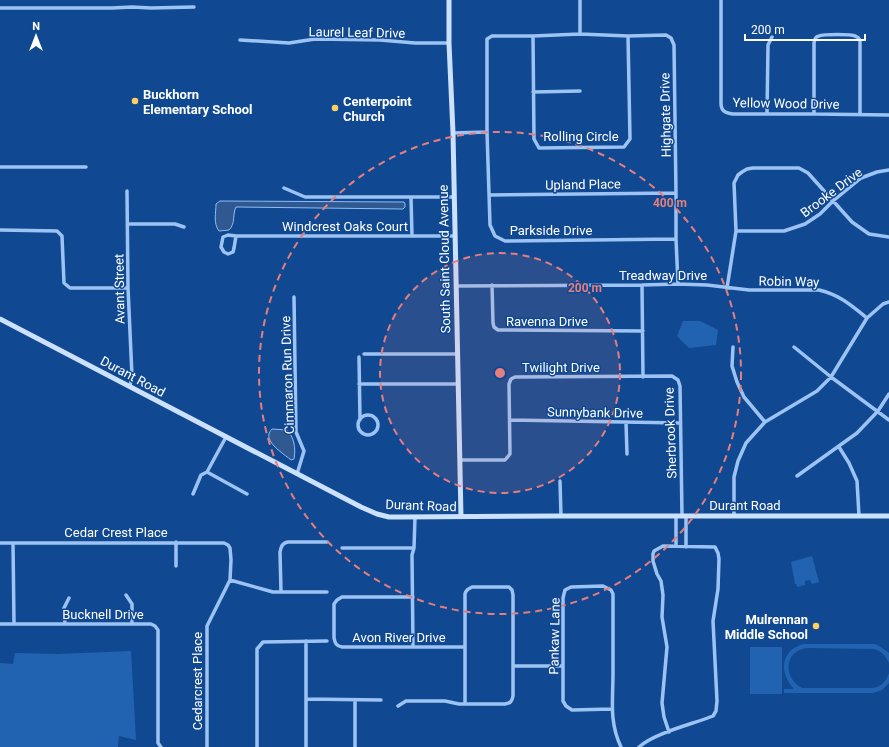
<svg xmlns="http://www.w3.org/2000/svg" width="889" height="747" font-family="Roboto,sans-serif">
  <rect width="100%" height="100%" fill="#104992"/>
  <path fill="#2263b1" d="M683 321H700L718 330 716 345 689 348 677 336Z
    M812 556 819 582 812 584 810 580 805 581V585L797 587 796 584H795L791 562Z
    M803 644H875L881 647 889 653V663C886 656 882 651 874 649L808 648C784 650 782 677 802 688H872C881 687 886 682 889 673V683L882 690 873 693H784V689H794C779 673 780 651 803 644Z
    M750 647H782V694H750Z
    M131 651 136 740 119 736 118 747H0V663L13 664 15 653 58 654Z"/>
  <path fill="#2f5990" stroke="#8dbef7" d="M220 201 404 202 405 204V207L403 209 236 207C232 215 236 223 229 230L219 231C213 223 216 213 216 204Z
    M272 429 287 430C294 437 296 448 294 459L291 460C285 455 271 446 269 438 268 434 270 431 272 429Z"/>
  <g fill="none" stroke-linecap="round" stroke-linejoin="round">
    <path stroke="#9cc3f3" stroke-width="3.5" d="M580 0V34
      M721 0V103C721 111 725 113 733 114H814L889 115
      M0 8H112L132 7 151 8 194 7
      M533 36 534 139 539 148 624 147 630 139 628 36
      M240 40 289 43 315 39 380 40 415 43H449
      M533 92 580 91
      M767 114 768 45 772 37
      M814 114V43C815 39 815 37 819 36 823 34 852 34 855 36 858 37 859 38 860 40V114
      M453 133 487 132
      M0 167H86
      M284 188 305 197H454
      M127 191 128 288 132 376 130 386
      M489 195 676 193
      M411 197 412 236
      M128 224H175L184 227
      M0 230 57 231 62 236 64 283 70 288H128
      M736 231H784L805 224 820 214 833 201 861 178 877 172 889 170
      M236 236 228 235 223 237 221 247 224 252 228 254 233 252 234 248 236 236H455
      M676 239 505 241 495 236 490 225 487 132V39L492 36H533L580 34 628 36 666 35 671 38 674 45 676 193V239L678 284
      M492 285 493 323 494 327 498 330 643 331
      M642 285 643 377
      M456 286 642 285 678 284 707 285 749 290H819C840 295 851 305 867 318
      M727 288 736 231 734 183 738 175 742 172 747 169 753 168H799L808 173 852 222 869 234 889 237
      M294 297 296 432 304 451 297 474
      M733 347 732 366 737 382 744 397 765 422
      M794 347 831 377 889 420
      M364 354H458
      M359 357 360 420
      M359 384H458
      M358 425a10 10 0 1 1 20 0a10 10 0 1 1-20 0Z
      M510 420 680 423
      M626 422 627 454
      M839 447 849 463 857 481 859 516
      M461 460H505L510 454 509 384 511 379 515 377 672 376 678 380 680 386 682 516
      M207 472 247 494
      M797 476 857 433 878 411 889 394
      M560 481 561 516
      M193 494 201 475 207 472 226 437
      M676 516V546
      M734 516V477L738 461 746 443 765 422 817 391 831 377 867 318 883 304 889 302
      M176 542V566
      M0 543H224L228 545 230 548 231 560 230 580 207 626V747
      M13 543 14 624
      M686 547V516
      M342 548H414
      M230 580 273 592H327
      M281 592 280 552C281 547 282 543 288 542H327
      M126 595 132 604V624
      M413 597H342L337 600 334 604V638C335 643 336 646 342 647H465
      M0 624H151L155 626 158 630V743L161 747
      M65 624 64 608 69 598
      M306 641V747
      M413 647 412 555 414 548 415 517
      M513 666H563
      M306 699 381 700
      M355 700V747
      M398 706 406 701H445L459 704H505C511 703 512 701 513 696V595L512 590 509 587H472C468 589 466 590 465 594V704
      M612 709 572 710 566 706 563 701V598L565 590 571 587 603 586 611 590 613 594C613 621 613 647 613 674 613 700 609 722 621 747
      M257 747V649L263 642 327 641
      M639 747C654 733 693 724 713 716L716 711 717 701 713 621 718 589 719 559 718 553 715 547 663 546 654 551 653 554V561L657 574 661 581 663 595 662 617 667 647 662 703 664 717 669 732"/>
    <path stroke="#cbe1fd" stroke-width="5" d="M449 0V43L453 133 461 517
      M0 319 361 507 377 514 389 517H402L561 516H889"/>
  </g>
  <circle cx="500" cy="373" r="120" fill="#e67e7e" fill-opacity=".12"/>
  <g fill="none" stroke="#e67e7e" stroke-width="2" stroke-dasharray="7 5">
    <circle cx="500" cy="373" r="120"/>
    <circle cx="500" cy="373" r="241"/>
  </g>
  <g fill="#ffd05e" stroke="#104992" stroke-width="1.5">
    <circle cx="135" cy="101" r="4"/>
    <circle cx="335" cy="108" r="4"/>
    <circle cx="816" cy="626" r="4"/>
  </g>
  <g text-anchor="middle" stroke-width="3" stroke-linejoin="round" paint-order="stroke">
    <g font-size="13" fill="#fff" stroke="#104992">
      <text transform="translate(357 32) rotate(1)" y="5">Laurel Leaf Drive</text>
      <text transform="translate(786 103) rotate(1)" y="5">Yellow Wood Drive</text>
      <text transform="translate(665 115) rotate(-91)" y="5">Highgate Drive</text>
      <text x="581" y="141">Rolling Circle</text>
      <text transform="translate(583 184) rotate(-1)" y="5">Upland Place</text>
      <text transform="translate(831 192) rotate(-37)" y="5">Brooke Drive</text>
      <text x="345" y="231">Windcrest Oaks Court</text>
      <text x="551" y="235">Parkside Drive</text>
      <text transform="translate(444 259) rotate(-91)" y="5">South Saint Cloud Avenue</text>
      <text x="663" y="280">Treadway Drive</text>
      <text transform="translate(789 281) rotate(1)" y="5">Robin Way</text>
      <text transform="translate(119 289) rotate(-91)" y="5">Avant Street</text>
      <text x="547" y="326">Ravenna Drive</text>
      <text x="561" y="372">Twilight Drive</text>
      <text transform="translate(287 375) rotate(-92)" y="5">Cimmaron Run Drive</text>
      <text transform="translate(133 376) rotate(28)" y="5">Durant Road</text>
      <text transform="translate(595 412) rotate(1)" y="5">Sunnybank Drive</text>
      <text transform="translate(670 433) rotate(-92)" y="5">Sherbrook Drive</text>
      <text transform="translate(421 505) rotate(2)" y="5">Durant Road</text>
      <text x="745" y="510">Durant Road</text>
      <text x="116" y="537">Cedar Crest Place</text>
      <text x="103" y="619">Bucknell Drive</text>
      <text transform="translate(554 636) rotate(-89)" y="5">Pankaw Lane</text>
      <text x="399" y="642">Avon River Drive</text>
      <text transform="translate(197 681) rotate(-90)" y="5">Cedarcrest Place</text>
    </g>
    <g font-size="13" font-weight="bold" fill="#fff" stroke="#104992" text-anchor="start">
      <text x="143" y="99">Buckhorn<tspan x="143" dy="15">Elementary School</tspan></text>
      <text x="343" y="106">Centerpoint<tspan x="343" dy="15">Church</tspan></text>
      <text x="808" y="624" text-anchor="end">Mulrennan<tspan x="808" dy="15">Middle School</tspan></text>
    </g>
  </g>
  <circle cx="500" cy="373" r="6" fill="#e67e7e" stroke="#104992" stroke-width="2"/>
  <g font-size="12" text-anchor="middle" font-weight="bold" fill="#e67e7e" stroke="#104992" stroke-width="3" stroke-linejoin="round" paint-order="stroke">
    <text x="670" y="207">400 m</text>
    <text x="585" y="292">200 m</text>
  </g>
  <g transform="translate(36 36)" stroke="#104992" stroke-width="3" paint-order="stroke">
  <path d="M0-3L7 15L0 10L-7 15Z" fill="#ffffff"/>
  <text y="-6" font-size="11" font-weight="bold" text-anchor="middle" fill="#ffffff">N</text>
  </g>
  <path d="M745 34v6h120v-6" fill="none" stroke="#ffffff" stroke-width="2"/>
  <text x="751" y="34" font-size="12" fill="#ffffff" stroke="#104992" stroke-width="3" paint-order="stroke">200 m</text>
</svg>
